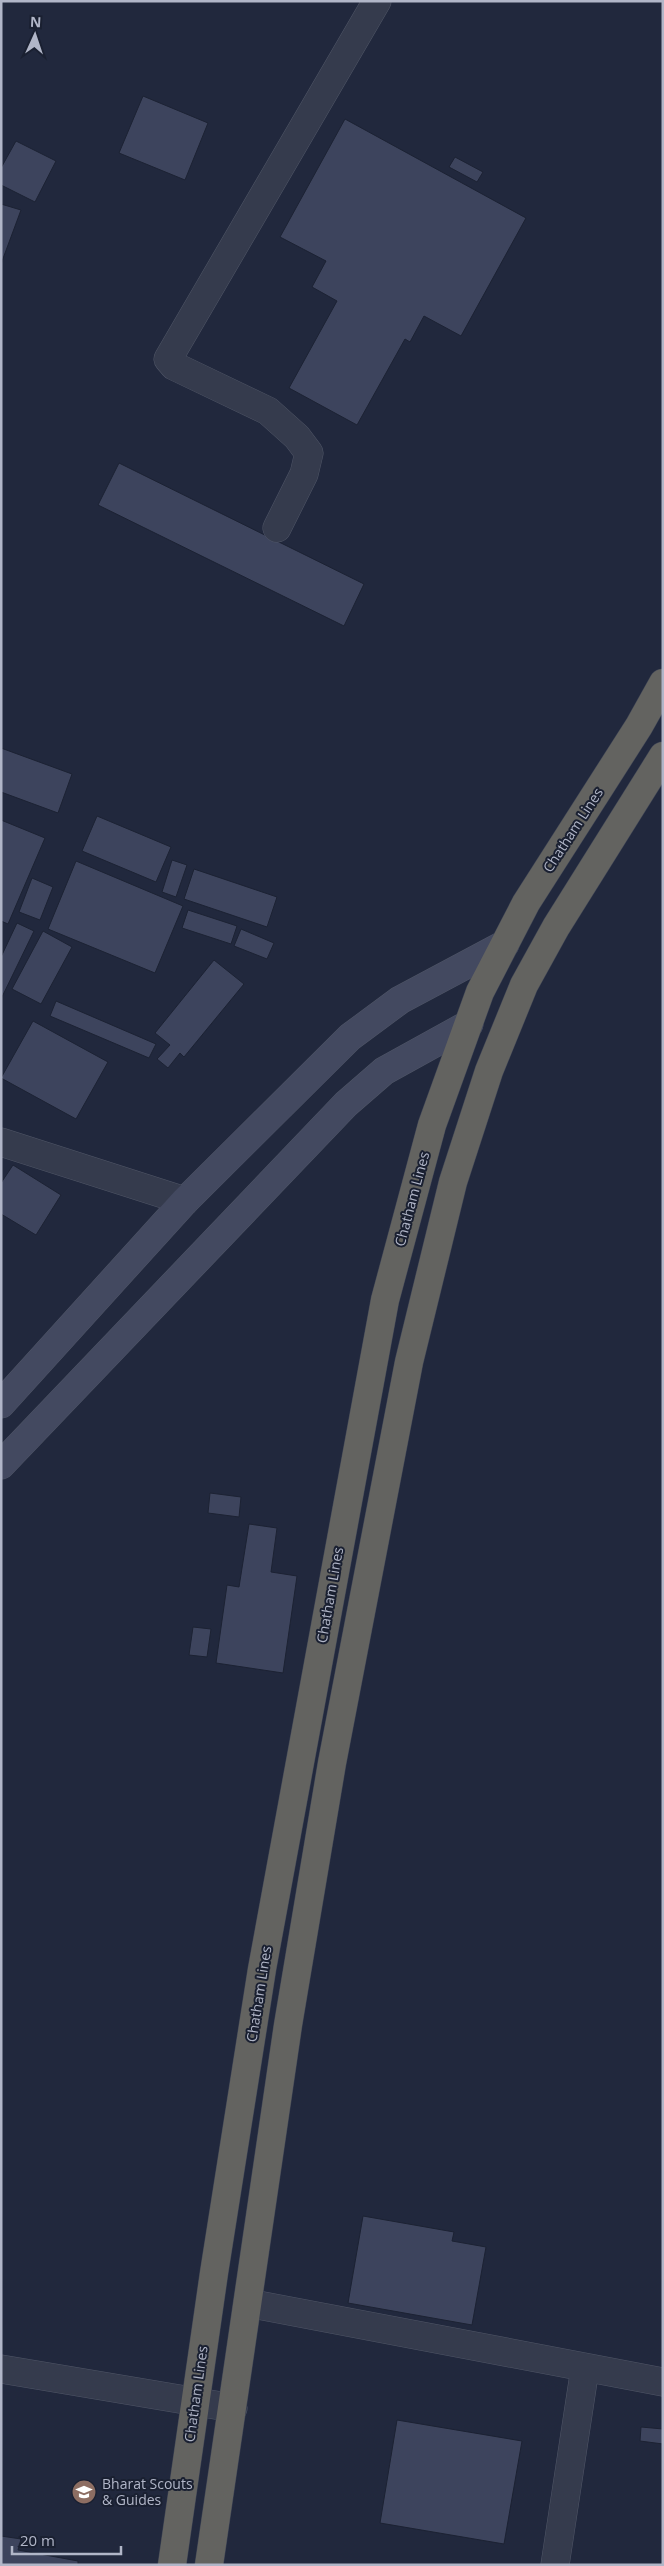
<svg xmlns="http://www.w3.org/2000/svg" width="664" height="2566" font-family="'Open Sans',sans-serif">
  <rect width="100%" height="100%" fill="#21283d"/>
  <path fill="#3d445d" stroke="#1c2233" d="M143 96 208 123 185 180 119 153Z
    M345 119 526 218 461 336 424 316 410 342 405 339 357 425 289 388 337 301 312 287 326 261 280 237Z
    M16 141 56 161 35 202 1 185V168Z
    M455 157 483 172 477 182 449 167Z
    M1 204 21 210 1 264Z
    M119 463 364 584 344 626 98 505Z
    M1 748 72 774 58 813 1 792Z
    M97 816 171 847 156 882 82 851Z
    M1 820 45 838 8 924 1 921Z
    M172 860 187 865 176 897 162 892Z
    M76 861 183 906 155 973 48 929Z
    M194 869 277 897 267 927 184 899Z
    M32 878 53 887 40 920 19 912Z
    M188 910 237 926 231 944 182 928Z
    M17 923 34 931 1 999V957Z
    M241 929 274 943 267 959 234 946Z
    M43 931 72 947 41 1004 12 989Z
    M214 960 244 984 184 1057 180 1053 168 1068 157 1059 170 1045 155 1033Z
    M56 1001 156 1044 149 1058 50 1016Z
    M33 1021 108 1062 76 1119 1 1078Z
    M13 1165 61 1195 36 1235 1 1214V1183Z
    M210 1493 241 1497 239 1517 208 1513Z
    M249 1524 277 1528 271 1572 297 1576 283 1673 216 1663 227 1585 239 1587Z
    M193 1627 211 1629 207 1657 189 1655Z
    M363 2216 454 2232 452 2241 486 2247 472 2325 348 2303Z
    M397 2420 522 2441 504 2544 380 2523Z
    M641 2427 663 2429V2444L640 2441Z
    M1 2536 21 2539 18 2550 78 2561V2565H1Z"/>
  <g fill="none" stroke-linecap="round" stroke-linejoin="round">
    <defs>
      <path id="minor" d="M277 528 304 474 309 453 297 437 268 411 174 366 168 359 377 1
        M1 1142 185 1201
        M248 2303 663 2382
        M1 2369 233 2408
        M555 2565 585 2368"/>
      <path id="secondary" d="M1 1404 185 1201 350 1037 400 1000 505 944
        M1 1465 346 1104 384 1071 469 1024"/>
      <path id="trunk" d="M172 2565 214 2273 262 1969 385 1300 432 1125 480 992 526 903 639 726 663 683
        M209 2565 288 2025 332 1763 409 1362 453 1182 489 1071 524 985 556 927 663 756"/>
    </defs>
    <use href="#minor" stroke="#505667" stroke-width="29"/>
    <use href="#secondary" stroke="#505667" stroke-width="29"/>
    <use href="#trunk" stroke="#3d4354" stroke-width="29"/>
    <use href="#minor" stroke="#353b4d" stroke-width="28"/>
    <use href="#secondary" stroke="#434960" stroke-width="28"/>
    <use href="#trunk" stroke="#636360" stroke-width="28"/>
  </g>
  <defs>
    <symbol id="school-disc" viewBox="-11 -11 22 22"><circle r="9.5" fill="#8d6e63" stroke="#1a2031"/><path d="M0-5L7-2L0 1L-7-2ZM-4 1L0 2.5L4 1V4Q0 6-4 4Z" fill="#fff"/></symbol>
  </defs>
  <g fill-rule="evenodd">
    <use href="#school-disc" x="70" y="2478" width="28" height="28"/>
  </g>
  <g text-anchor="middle" stroke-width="4" stroke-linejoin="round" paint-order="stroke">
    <g font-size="14" fill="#b1b6c8" stroke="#1a2031">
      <text transform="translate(573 830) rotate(-57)" y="5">Chatham Lines</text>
      <text transform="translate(412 1199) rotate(-75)" y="5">Chatham Lines</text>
      <text transform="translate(330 1595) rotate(-80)" y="5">Chatham Lines</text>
      <text transform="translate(259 1994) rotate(-81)" y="5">Chatham Lines</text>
      <text transform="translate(196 2394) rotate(-82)" y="5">Chatham Lines</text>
    </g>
    <g font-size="14" fill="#b1b6c8" stroke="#1a2031" text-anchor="start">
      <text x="102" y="2489">Bharat Scouts<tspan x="102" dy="16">&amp; Guides</tspan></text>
    </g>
  </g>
  <rect width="664" height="2566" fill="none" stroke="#b1b6c8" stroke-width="5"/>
  <g transform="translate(35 35) rotate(3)" stroke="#1a2031" stroke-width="4" paint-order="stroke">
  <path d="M0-4L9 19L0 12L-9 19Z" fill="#b1b6c8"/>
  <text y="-8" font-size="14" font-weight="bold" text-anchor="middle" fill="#b1b6c8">N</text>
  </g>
  <path d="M12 2546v8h109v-8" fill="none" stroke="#b1b6c8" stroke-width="2.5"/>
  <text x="20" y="2546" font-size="15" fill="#b1b6c8" stroke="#1a2031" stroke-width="4" paint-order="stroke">20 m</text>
</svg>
